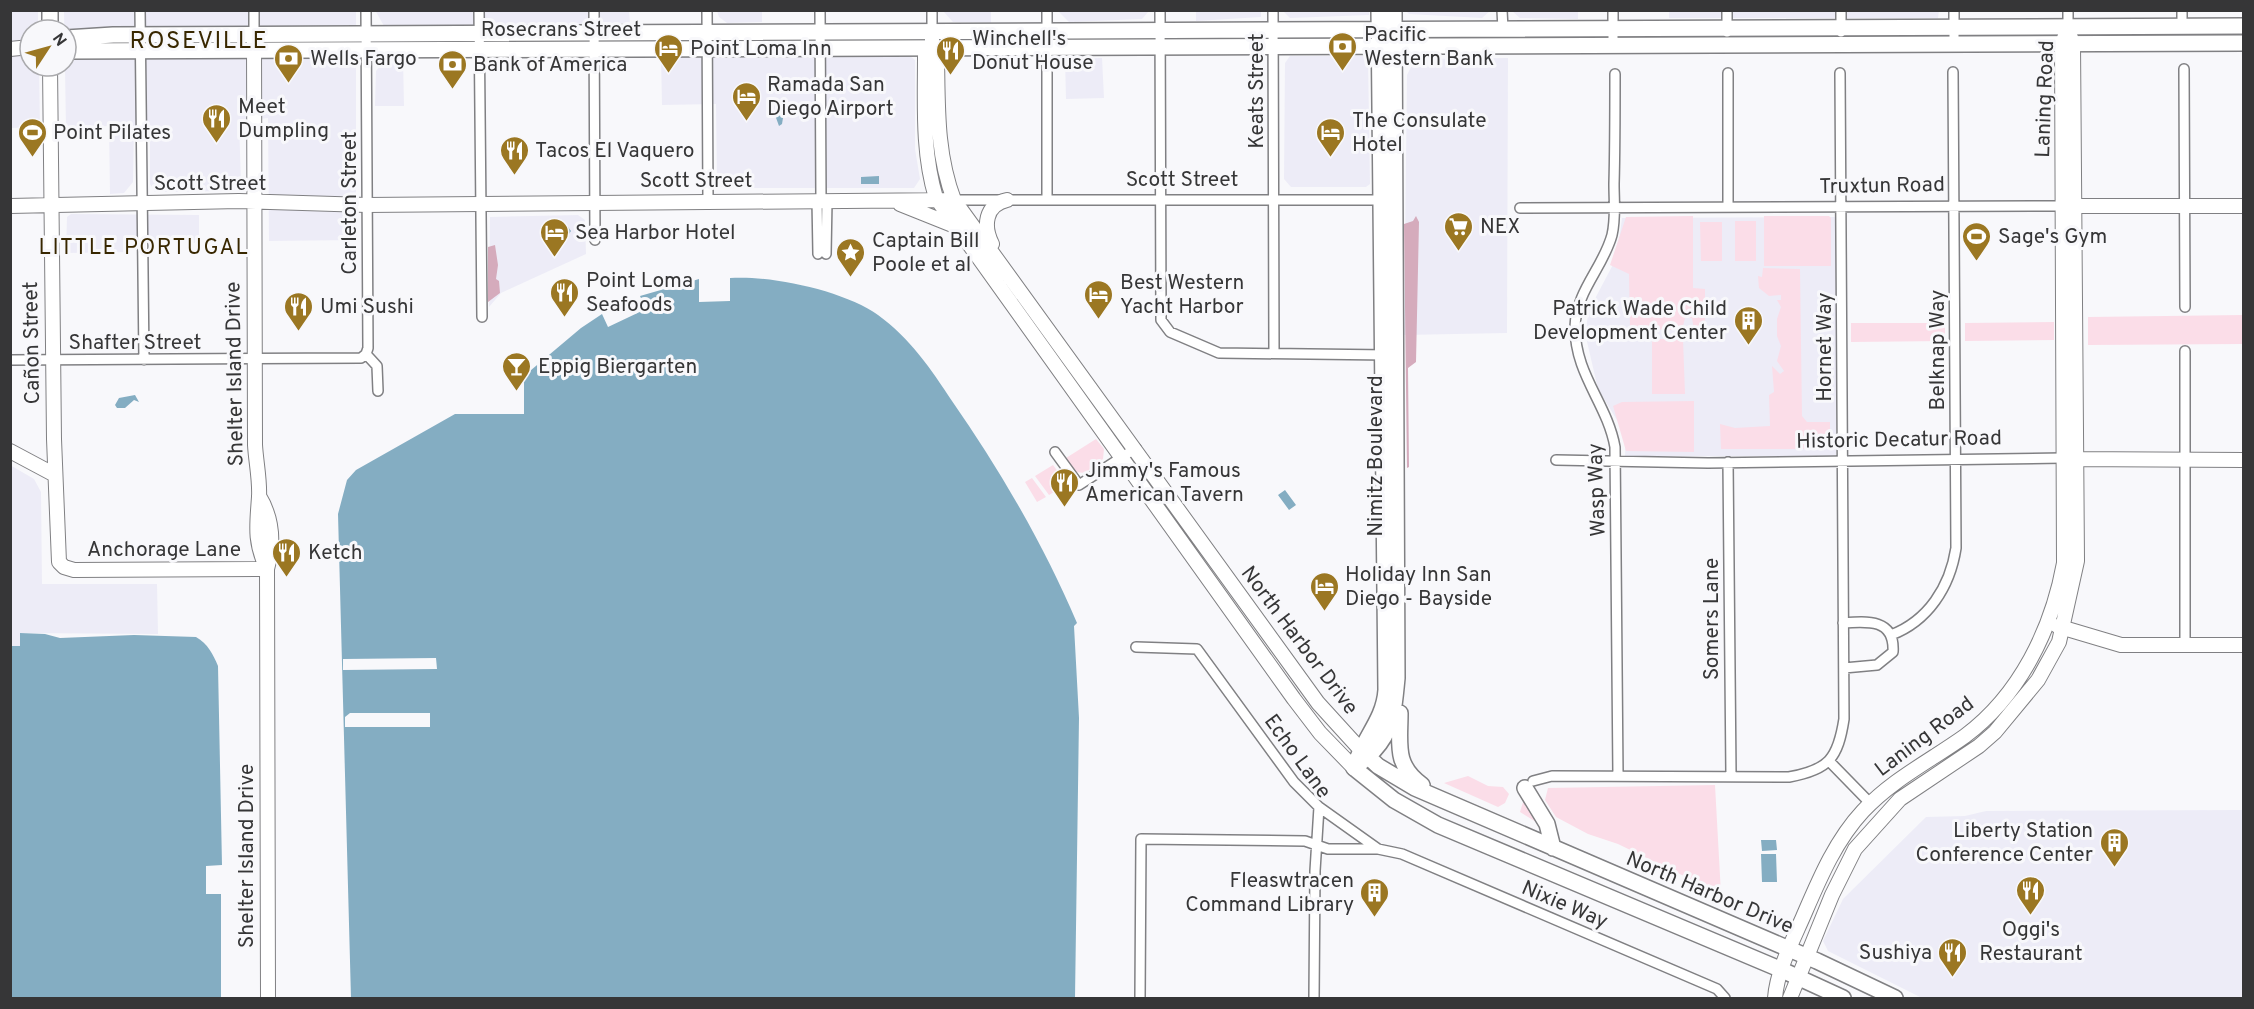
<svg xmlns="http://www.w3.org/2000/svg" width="2254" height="1009" font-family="Overpass,sans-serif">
  <rect width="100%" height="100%" fill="#f8f8fb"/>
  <path fill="#edecf7" d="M375 10H629L630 23 384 26Z
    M1057 10H1149V11L1142 19 1069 22Z
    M10 11H38V30H30V66H39L40 127 11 128Z
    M64 11H356V240L269 241 268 118 239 121 241 184 233 191 155 192 150 184V127H134L133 182 124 193 110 194 109 126 66 128Z
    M717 11H762V22L727 23 719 17Z
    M943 11H991V23L953 22Z
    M1196 11H1261V17L1196 21Z
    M1283 11 1369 10V15L1290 18Z
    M1406 11 1490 10V11L1482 18 1409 14Z
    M1512 11H1578V19L1520 18Z
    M1669 11H1939L1938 18H1669Z
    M910 56 915 60V149L920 179 914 188H723L717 184 716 104 662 105 661 57Z
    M1290 56H1368L1370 184 1366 187H1291L1284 179 1285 63Z
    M403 58 404 106H375L376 71 386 59Z
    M1102 58 1104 98 1066 99 1065 59Z
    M1508 58 1507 333 1404 335 1407 75 1415 59Z
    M71 214 199 215V243L129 242V252L66 253 67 217Z
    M578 215 585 220 586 254 501 293 489 307 490 217Z
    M1836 217V456H1625L1626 435 1598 389 1585 333 1589 310 1617 257 1622 218Z
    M10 465 34 479 41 492 42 584H157L158 634 21 633V646H11Z
    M2243 810V998H1922L1828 951 1823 941 1843 899 1926 817 1965 816 1986 811Z"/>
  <path fill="#fbdde8" d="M1693 216V288L1705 289V331L1694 330 1692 318H1685L1682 330 1630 329 1629 274 1610 265 1626 217Z
    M1764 216H1829L1831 218V266H1764Z
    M1735 221H1756V261H1735Z
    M1700 222H1722V261H1701Z
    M1763 268 1800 269 1802 416 1807 422H1830V440L1821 449H1721L1720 424 1735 428 1770 426 1769 395 1774 392 1772 366 1780 374 1784 371 1777 361 1781 346 1777 336V319L1781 307 1777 300H1781V295L1769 296 1759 288 1758 276 1762 277Z
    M2243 315V344L2088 345V317Z
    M2054 322V340L1965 341V323Z
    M1851 323H1945V341L1851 342Z
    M1652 339H1683L1685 394H1652Z
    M1694 401V452L1626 451 1613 406 1622 402Z
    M1096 439 1104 449 1103 459 1085 473 1075 472 1066 458Z
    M1053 465 1067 484 1049 495 1035 476Z
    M1032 478 1046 497 1037 502 1025 482Z
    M1468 776 1488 786 1503 787 1509 794 1505 803 1498 807 1444 783Z
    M1715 785 1721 894 1618 844 1588 834 1556 817 1545 800 1548 788Z
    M1524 799 1541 825 1520 812Z"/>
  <path fill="#d5abbc" d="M1416 216 1419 222 1416 362 1408 368 1409 467 1407 468 1404 224 1413 221Z
    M495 245 498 265 496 279 499 281 500 293 488 302V247Z"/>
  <path fill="#84adc2" d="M780 104 784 112 782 124 779 126 775 115Z
    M879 176V184H861V177Z
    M568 227 571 231 564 241H558L556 235Z
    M730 278C771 275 845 291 878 315 910 338 931 369 952 401 1000 470 1044 545 1077 623L1074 626 1079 718 1075 998H351L338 514 347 480 356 470 455 414H524V376L581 328 602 314 608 327 646 309 640 296 699 279V302L730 301Z
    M135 395 139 402 134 400 125 408H117L115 405 119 398Z
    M1285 490 1296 505 1289 510 1278 495Z
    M20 633 45 634 60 638 134 635 196 637C208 644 213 654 218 666L222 865 206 866V894H221V998H11L10 646H20Z
    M1761 840H1776L1777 850 1762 851Z
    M1761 854H1776L1777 882H1762Z"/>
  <path fill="#f8f8fb" d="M436 658 437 669 343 670V659Z
    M350 713H430V727H345V717Z"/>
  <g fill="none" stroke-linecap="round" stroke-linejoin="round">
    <defs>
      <path id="street" d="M140 10 144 360
        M254 10V35
        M479 10 482 317
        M594 10 595 240
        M707 10 708 201
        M820 10 821 200
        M932 10V32
        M1047 10V200
        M1160 10 1161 320 1170 332 1219 353 1388 355
        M1273 10 1274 352
        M1502 10 1503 29
        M1613 10V44
        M1727 10V32
        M1841 10V32
        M2068 10V27
        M2182 10V26
        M1954 45V10
        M2184 69 2185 307
        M1728 73V207
        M1615 74C1615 111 1615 148 1614 184 1614 201 1616 218 1612 235 1603 268 1576 291 1575 327 1575 375 1607 403 1615 447L1618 776
        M817 200 818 254
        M954 200H1382
        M1520 208 2063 206
        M826 254 827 201
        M366 354 368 348 366 10
        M366 354 377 366 378 391
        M10 360 361 358 366 354
        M1055 452 1079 485 1136 448
        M1556 460 1708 463 2063 458
        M1728 462 1731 775
        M1843 623C1868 621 1895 619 1893 652L1877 665 1844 668
        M1891 635C1928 621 1950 587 1956 548L1953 72
        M2185 646V351
        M1136 647 1197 649 1294 782 1319 807 1315 871 1314 998
        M1830 762 1871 804
        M1533 781 1552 776 1789 777C1829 770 1838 758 1844 719L1840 73
        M1319 807 1378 849
        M1140 998 1141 839 1305 841 1328 849H1378L1402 854 1717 989 1725 998"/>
      <path id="secondary" d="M932 39V48L937 56C938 105 936 153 954 200L1318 703 1359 748
        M254 40 255 445C256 462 260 480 259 497 257 526 254 541 267 569
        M932 48 925 56C925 104 922 152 936 198L1294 699 1320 733 1354 768
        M10 49 30 47
        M50 66 54 439 59 562 64 567 74 570 267 569
        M900 204 955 226
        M10 206 239 201 367 205 954 200
        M2065 206H2244
        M992 244C983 226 985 205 1007 200
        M10 451 55 475
        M2068 459 2244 460
        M259 496C273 519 274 544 267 569L268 998
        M2057 626 2121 645H2244
        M1775 998C1777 971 1792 942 1803 917 1819 880 1835 841 1863 811 1893 779 1930 761 1965 736 2020 695 2052 629 2064 563L2062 44 2068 27
        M1790 998 1832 895 1855 849 1900 799 1979 746 1995 732 2038 680 2059 642 2077 561 2073 44 2070 35"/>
      <path id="primary" d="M50 30V10
        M66 38 113 35 2244 26
        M66 51 2244 43
        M1400 713C1400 744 1394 765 1422 785
        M1362 751 1378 766 1415 788 1817 961 1895 998
        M1354 768C1391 741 1393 721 1397 678L1394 10
        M1354 768C1362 739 1384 721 1386 690L1379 10
        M1354 768 1394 800 1438 825 1782 970 1843 998
        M1525 788 1547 824 1553 848"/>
    </defs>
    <use href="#street" stroke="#808083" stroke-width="12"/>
    <use href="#secondary" stroke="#808083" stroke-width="16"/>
    <use href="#primary" stroke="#808083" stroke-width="18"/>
    <use href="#street" stroke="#fff" stroke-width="9"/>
    <use href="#secondary" stroke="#fff" stroke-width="14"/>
    <use href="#primary" stroke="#fff" stroke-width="15"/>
  </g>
  <defs>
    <symbol id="bank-pin" viewBox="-11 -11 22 30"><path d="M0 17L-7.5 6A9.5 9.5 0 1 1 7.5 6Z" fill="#9b7722" stroke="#f8f8fb"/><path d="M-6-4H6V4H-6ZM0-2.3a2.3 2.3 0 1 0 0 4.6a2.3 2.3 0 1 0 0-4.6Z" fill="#fff"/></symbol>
    <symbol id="hotel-pin" viewBox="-11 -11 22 30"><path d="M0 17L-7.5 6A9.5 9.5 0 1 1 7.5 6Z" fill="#9b7722" stroke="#f8f8fb"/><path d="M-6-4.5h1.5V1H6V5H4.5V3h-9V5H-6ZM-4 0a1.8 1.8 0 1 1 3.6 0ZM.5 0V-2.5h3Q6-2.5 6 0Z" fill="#fff"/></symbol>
    <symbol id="restaurant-pin" viewBox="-11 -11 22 30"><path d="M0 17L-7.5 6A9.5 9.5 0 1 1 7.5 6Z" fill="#9b7722" stroke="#f8f8fb"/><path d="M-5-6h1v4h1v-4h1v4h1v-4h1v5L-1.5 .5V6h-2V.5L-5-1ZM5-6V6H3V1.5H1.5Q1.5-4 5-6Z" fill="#fff"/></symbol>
    <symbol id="stadium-pin" viewBox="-11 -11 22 30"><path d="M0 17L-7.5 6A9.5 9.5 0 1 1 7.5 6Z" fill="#9b7722" stroke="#f8f8fb"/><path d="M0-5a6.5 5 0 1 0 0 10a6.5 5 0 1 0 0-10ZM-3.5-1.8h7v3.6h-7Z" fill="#fff"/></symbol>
    <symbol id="supermarket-pin" viewBox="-11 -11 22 30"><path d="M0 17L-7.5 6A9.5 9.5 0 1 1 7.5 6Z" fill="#9b7722" stroke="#f8f8fb"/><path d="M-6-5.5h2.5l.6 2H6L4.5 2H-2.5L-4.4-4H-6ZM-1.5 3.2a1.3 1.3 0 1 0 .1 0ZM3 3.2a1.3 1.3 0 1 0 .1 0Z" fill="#fff"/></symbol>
    <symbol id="sight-pin" viewBox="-11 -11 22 30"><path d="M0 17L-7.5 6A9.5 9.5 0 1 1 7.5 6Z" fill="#9b7722" stroke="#f8f8fb"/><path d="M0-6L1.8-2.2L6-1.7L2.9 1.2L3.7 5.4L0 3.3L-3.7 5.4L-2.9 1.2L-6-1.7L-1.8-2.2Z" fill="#fff"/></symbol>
    <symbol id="building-pin" viewBox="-11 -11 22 30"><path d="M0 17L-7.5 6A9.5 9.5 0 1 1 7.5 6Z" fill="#9b7722" stroke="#f8f8fb"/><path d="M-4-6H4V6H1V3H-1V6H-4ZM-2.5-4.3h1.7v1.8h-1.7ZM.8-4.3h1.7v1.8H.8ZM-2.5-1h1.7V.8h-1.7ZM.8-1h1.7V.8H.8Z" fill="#fff"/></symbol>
    <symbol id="bar-pin" viewBox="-11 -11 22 30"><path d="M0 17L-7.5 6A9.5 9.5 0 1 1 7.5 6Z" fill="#9b7722" stroke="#f8f8fb"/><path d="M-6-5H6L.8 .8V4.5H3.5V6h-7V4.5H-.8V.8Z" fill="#fff"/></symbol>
  </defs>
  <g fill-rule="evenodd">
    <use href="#bank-pin" x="1326" y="30" width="33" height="45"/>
    <use href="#hotel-pin" x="652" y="32" width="33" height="45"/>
    <use href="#restaurant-pin" x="934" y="34" width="33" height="45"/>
    <use href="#bank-pin" x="272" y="42" width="33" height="45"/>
    <use href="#bank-pin" x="436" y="48" width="33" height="45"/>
    <use href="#hotel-pin" x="730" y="80" width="33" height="45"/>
    <use href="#restaurant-pin" x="200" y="102" width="33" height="45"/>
    <use href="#stadium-pin" x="16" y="116" width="33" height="45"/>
    <use href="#hotel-pin" x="1314" y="116" width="33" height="45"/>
    <use href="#restaurant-pin" x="498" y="134" width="33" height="45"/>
    <use href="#supermarket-pin" x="1442" y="210" width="33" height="45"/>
    <use href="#hotel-pin" x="538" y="216" width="33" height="45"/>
    <use href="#stadium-pin" x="1960" y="220" width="33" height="45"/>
    <use href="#sight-pin" x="834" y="236" width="33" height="45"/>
    <use href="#restaurant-pin" x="548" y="276" width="33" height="45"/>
    <use href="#hotel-pin" x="1082" y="278" width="33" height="45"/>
    <use href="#restaurant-pin" x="282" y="290" width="33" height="45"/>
    <use href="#building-pin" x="1732" y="304" width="33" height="45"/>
    <use href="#bar-pin" x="500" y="350" width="33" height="45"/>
    <use href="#restaurant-pin" x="1048" y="466" width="33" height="45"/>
    <use href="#restaurant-pin" x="270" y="536" width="33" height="45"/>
    <use href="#hotel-pin" x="1308" y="570" width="33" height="45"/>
    <use href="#building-pin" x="2098" y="826" width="33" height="45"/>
    <use href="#restaurant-pin" x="2014" y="874" width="33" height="45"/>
    <use href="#building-pin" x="1358" y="876" width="33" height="45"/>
    <use href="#restaurant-pin" x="1936" y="936" width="33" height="45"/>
  </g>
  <g text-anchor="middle" stroke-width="6" stroke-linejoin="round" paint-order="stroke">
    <g font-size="21" fill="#363637" stroke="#f8f8fb">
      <text x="561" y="36">Rosecrans Street</text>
      <text transform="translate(1256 91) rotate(-90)" y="7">Keats Street</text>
      <text transform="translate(2044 99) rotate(-88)" y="7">Laning Road</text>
      <text x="1182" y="186">Scott Street</text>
      <text x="696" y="187">Scott Street</text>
      <text x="210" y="190">Scott Street</text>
      <text transform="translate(1882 185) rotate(-1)" y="7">Truxtun Road</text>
      <text transform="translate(349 203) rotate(-90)" y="7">Carleton Street</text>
      <text x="135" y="349">Shafter Street</text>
      <text transform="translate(31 343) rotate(-91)" y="7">Cañon Street</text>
      <text transform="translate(1824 347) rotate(-90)" y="7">Hornet Way</text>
      <text transform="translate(1937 350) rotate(-90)" y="7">Belknap Way</text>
      <text transform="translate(234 374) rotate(-91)" y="7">Shelter Island Drive</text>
      <text transform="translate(1899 439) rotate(-1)" y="7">Historic Decatur Road</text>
      <text transform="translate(1375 456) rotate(-90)" y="7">Nimitz Boulevard</text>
      <text transform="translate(1596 490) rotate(-92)" y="7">Wasp Way</text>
      <text x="164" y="556">Anchorage Lane</text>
      <text transform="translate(1711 619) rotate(-90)" y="7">Somers Lane</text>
      <text transform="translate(1300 640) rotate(53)" y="7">North Harbor Drive</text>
      <text transform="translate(1924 736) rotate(-37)" y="7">Laning Road</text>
      <text transform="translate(1298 756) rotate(54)" y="7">Echo Lane</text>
      <text transform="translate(246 856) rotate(-90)" y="7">Shelter Island Drive</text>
      <text transform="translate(1710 892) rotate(23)" y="7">North Harbor Drive</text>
      <text transform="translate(1565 904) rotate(23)" y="7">Nixie Way</text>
    </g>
    <g font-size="21" fill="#363637" stroke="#f8f8fb" text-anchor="start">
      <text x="1364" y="41">Pacific<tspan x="1364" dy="24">Western Bank</tspan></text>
      <text x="972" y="45">Winchell's<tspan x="972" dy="24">Donut House</tspan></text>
      <text x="690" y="55">Point Loma Inn</text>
      <text x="310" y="65">Wells Fargo</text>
      <text x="473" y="71">Bank of America</text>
      <text x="767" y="91">Ramada San<tspan x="767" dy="24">Diego Airport</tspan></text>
      <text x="238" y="113">Meet<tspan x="238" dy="24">Dumpling</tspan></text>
      <text x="1352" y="127">The Consulate<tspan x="1352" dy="24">Hotel</tspan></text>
      <text x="53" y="139">Point Pilates</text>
      <text x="535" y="157">Tacos El Vaquero</text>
      <text x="1480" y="233">NEX</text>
      <text x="575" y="239">Sea Harbor Hotel</text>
      <text x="1998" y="243">Sage's Gym</text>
      <text x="872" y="247">Captain Bill<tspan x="872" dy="24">Poole et al</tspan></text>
      <text x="586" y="287">Point Loma<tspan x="586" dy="24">Seafoods</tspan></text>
      <text x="1120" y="289">Best Western<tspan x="1120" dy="24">Yacht Harbor</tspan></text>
      <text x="320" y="313">Umi Sushi</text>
      <text x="1727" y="315" text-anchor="end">Patrick Wade Child<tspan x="1727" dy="24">Development Center</tspan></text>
      <text x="538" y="373">Eppig Biergarten</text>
      <text x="1085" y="477">Jimmy's Famous<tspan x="1085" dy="24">American Tavern</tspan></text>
      <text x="308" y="559">Ketch</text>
      <text x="1345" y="581">Holiday Inn San<tspan x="1345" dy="24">Diego - Bayside</tspan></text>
      <text x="2093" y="837" text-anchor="end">Liberty Station<tspan x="2093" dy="24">Conference Center</tspan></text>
      <text x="1354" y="887" text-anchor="end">Fleaswtracen<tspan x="1354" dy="24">Command Library</tspan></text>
      <text x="2031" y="936" text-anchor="middle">Oggi's<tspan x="2031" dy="24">Restaurant</tspan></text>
      <text x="1932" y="959" text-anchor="end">Sushiya</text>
    </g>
    <g font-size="22" letter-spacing="1.5" fill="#382700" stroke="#f8f8fb">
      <text x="144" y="254">LITTLE PORTUGAL</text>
    </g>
    <g font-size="24" letter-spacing="1.5" fill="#382700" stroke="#f8f8fb">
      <text x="199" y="48">ROSEVILLE</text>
    </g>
  </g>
  <rect width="2254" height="1009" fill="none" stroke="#363637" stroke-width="24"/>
  <g transform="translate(48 48) rotate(54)"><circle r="28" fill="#f8f8fb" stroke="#aaaaad" stroke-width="1.5"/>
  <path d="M0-4.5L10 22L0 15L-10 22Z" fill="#9b7722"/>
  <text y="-9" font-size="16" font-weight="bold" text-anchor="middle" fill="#363637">N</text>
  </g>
</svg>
